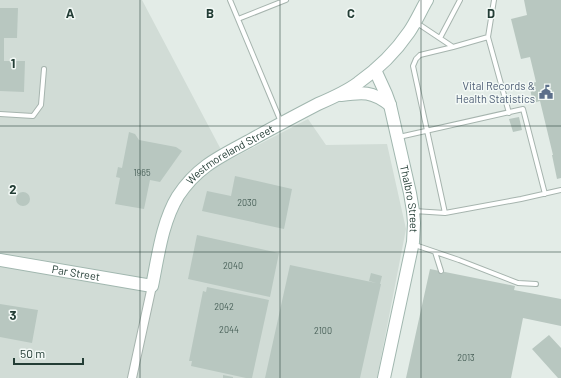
<svg xmlns="http://www.w3.org/2000/svg" width="561" height="378" font-family="Barlow,sans-serif">
  <rect width="100%" height="100%" fill="#e3ece7"/>
  <path fill="#d1dcd6" d="M0 0H142L227 161 308 119 326 145 387 144 406 229 377 378H0Z"/>
  <path fill="#b8c7c0" d="M524 0H561V178L557 179 552 155H553L540 101 533 103 529 84 536 82 530 57 521 59 511 19 527 15Z
    M0 8H18L17 38H4V61H25L24 92 0 91Z
    M519 117 522 130 513 132 509 119Z
    M129 132 135 134 139 140 176 147 182 151 160 182 150 180 144 209 115 204 120 178 116 177 118 167 122 168Z
    M235 176 292 189 284 229 202 211 207 191 231 196Z
    M16 199a7 7 0 1 1 14 0a7 7 0 1 1-14 0Z
    M197 235 279 253 270 297 188 279Z
    M290 265 381 284 360 378H265Z
    M430 269 515 286 514 290 561 299V326L523 318 511 378H406Z
    M371 273 382 276 380 284 369 281Z
    M207 287 269 300 252 378H246L191 366 192 361H189L203 291 206 292Z
    M0 304 38 310 32 343 0 337Z
    M549 335 561 348V378H558L532 349Z
    M223 375 233 377V378H223Z"/>
  <g fill="none" stroke-linecap="round" stroke-linejoin="round">
    <defs>
      <path id="lane" d="M230 0 281 122
        M238 19 286 0
        M417 23 453 47 488 37 509 113
        M488 37 494 0
        M440 38 460 0
        M0 114 33 116 41 105 44 69
        M399 137 523 109 545 194
        M414 211 445 213 521 199 561 190
        M445 213 413 66 416 59 420 55 453 47
        M415 245 459 260 518 283 536 284
        M435 252 441 271"/>
      <path id="street" d="M132 378 152 286"/>
      <g id="secondary">
        <path id="s1" d="M375 70 386 94 390 105 410 193 413 211 414 223 413 242 384 378"/>
        <path d="M341 95C363 92 372 91 390 105"/>
        <path id="s2" d="M0 260 152 286C158 257 162 222 178 196 197 167 219 157 249 141 272 128 295 116 318 104 332 98 346 92 358 83 378 69 396 51 409 32 416 22 421 10 427 0"/>
      </g>
    </defs>
    <use href="#lane" stroke="#a6b4ae" stroke-width="6"/>
    <use href="#street" stroke="#a6b4ae" stroke-width="10"/>
    <use href="#secondary" stroke="#a1b7af" stroke-width="14"/>
    <use href="#lane" stroke="#fff" stroke-width="4"/>
    <use href="#street" stroke="#fff" stroke-width="8"/>
    <use href="#secondary" stroke="#fff" stroke-width="12"/>
  </g>
  <path fill="none" stroke="#233d35" stroke-width="1" stroke-opacity="0.55" d="M140 0V378M280 0V378M421 0V378M0 126H561M0 252H561"/>
  <defs>
    <symbol id="civic-bare" viewBox="-9 -9 18 18"><path d="M-.6-6.5H3V-4.5H.6V-3L4-1V1h2V6H-6V1h2V-1L-.6-3ZM-1.2 2.5V6h2.4V2.5Z" fill="#5c6f8a" stroke="#f3f9f6" stroke-width="2.5" paint-order="stroke"/></symbol>
  </defs>
  <g fill-rule="evenodd">
    <use href="#civic-bare" x="536" y="82" width="20" height="20"/>
  </g>
  <g text-anchor="middle" stroke-width="3" stroke-linejoin="round" paint-order="stroke">
    <g font-size="9" fill="#486058">
      <text x="142" y="176">1965</text>
      <text x="247" y="206">2030</text>
      <text x="233" y="269">2040</text>
      <text x="224" y="310">2042</text>
      <text x="229" y="333">2044</text>
      <text x="323" y="334">2100</text>
      <text x="466" y="361">2013</text>
    </g>
    <g font-size="11" fill="#4e5e75" stroke="#f3f9f6" text-anchor="end">
      <text x="535" y="90">Vital Records &amp;<tspan x="535" dy="13">Health Statistics</tspan></text>
    </g>
    <g font-size="11" fill="#233d35" stroke="#f3f9f6">
      <text dy="4" stroke="none"><textPath href="#s2" startOffset="316">Westmoreland Street</textPath></text>
      <text dy="4" stroke="none"><textPath href="#s1" startOffset="134">Thalbro Street</textPath></text>
      <text dy="4" stroke="none"><textPath href="#s2" startOffset="77">Par Street</textPath></text>
    </g>
  </g>
  <g font-size="13" text-anchor="middle" font-weight="bold" fill="#233d35" stroke="#f3f9f6" stroke-width="3" stroke-linejoin="round" paint-order="stroke">
    <text x="70" y="18">A</text>
    <text x="210" y="18">B</text>
    <text x="351" y="18">C</text>
    <text x="491" y="18">D</text>
    <text x="13" y="68">1</text>
    <text x="13" y="194">2</text>
    <text x="13" y="320">3</text>
  </g>
  <path d="M14 358v6h69v-6" fill="none" stroke="#233d35" stroke-width="2"/>
  <text x="20" y="358" font-size="12" fill="#233d35" stroke="#f3f9f6" stroke-width="3" paint-order="stroke">50 m</text>
</svg>
